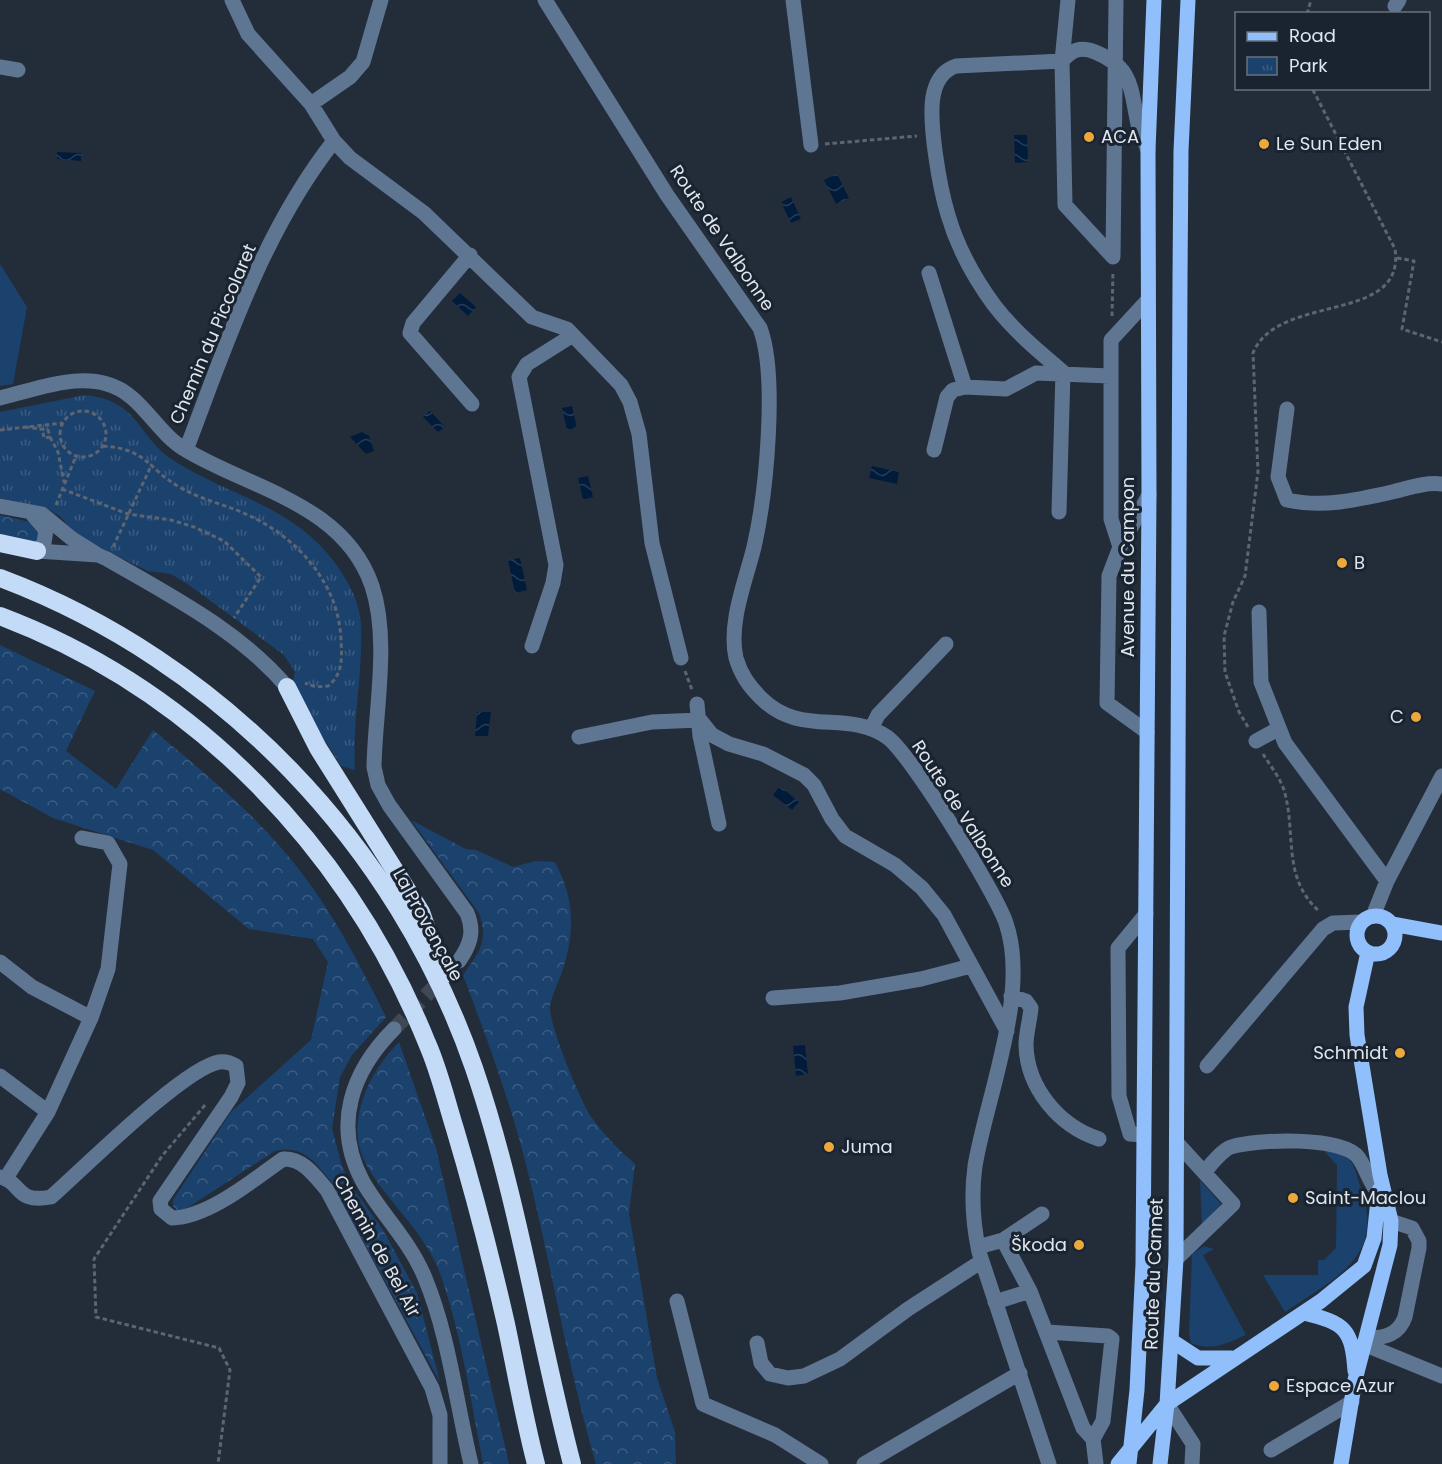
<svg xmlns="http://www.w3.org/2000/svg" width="1442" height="1464" font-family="Poppins,sans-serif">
  <defs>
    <pattern id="forest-crowns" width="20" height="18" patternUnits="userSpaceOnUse" patternTransform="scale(1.5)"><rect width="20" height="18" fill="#1b416d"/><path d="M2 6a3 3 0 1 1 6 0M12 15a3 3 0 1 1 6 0" fill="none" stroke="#3c5c82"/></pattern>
    <pattern id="park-tufts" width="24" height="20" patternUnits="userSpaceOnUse" patternTransform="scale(1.5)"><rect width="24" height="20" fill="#1b416d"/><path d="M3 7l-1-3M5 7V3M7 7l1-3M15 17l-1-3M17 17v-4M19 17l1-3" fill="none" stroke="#3c5c82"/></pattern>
    <pattern id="water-waves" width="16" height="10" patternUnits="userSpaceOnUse" patternTransform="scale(1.5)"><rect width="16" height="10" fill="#011b3b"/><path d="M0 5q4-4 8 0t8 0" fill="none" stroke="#263c58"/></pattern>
  </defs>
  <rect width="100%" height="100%" fill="#232d3a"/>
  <path fill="#1b416d" d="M0 264 27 307 13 384 0 386Z
    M1339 1150C1355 1160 1355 1171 1361 1188 1386 1258 1333 1279 1285 1312L1263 1275H1318V1260H1324L1336 1248 1337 1165 1324 1151Z
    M1200 1180 1221 1204 1202 1225Z
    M1204 1246 1214 1249 1203 1255 1246 1335C1227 1343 1212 1352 1191 1343L1189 1335 1192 1254Z"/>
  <path fill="url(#forest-crowns)" d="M0 515 29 522 40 529 37 542 0 539Z
    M0 645 95 691 66 751 116 789 153 730C206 774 259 817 301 872 335 916 361 967 386 1017L352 1055 340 1077 332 1128 341 1163 350 1184 383 1230 417 1293 440 1382 330 1180C314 1160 302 1145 275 1151L184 1210 178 1211 173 1206V1200L231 1112 311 1040 328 962 313 939 249 929 153 850 53 818 0 789Z
    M411 820 466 849 476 850 513 867 536 861 555 862C575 899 575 932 562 972 558 983 552 995 550 1006 548 1022 581 1103 592 1118 604 1135 619 1150 635 1164L629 1213 657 1378 675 1432 676 1464H596C566 1361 550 1256 523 1153 507 1092 485 1034 463 975 479 952 489 942 479 913Z
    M399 1042 436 1148 509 1464H483C471 1401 462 1337 441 1276 426 1233 389 1204 367 1166 343 1124 369 1072 399 1042Z"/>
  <path fill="url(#park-tufts)" d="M85 395C142 401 136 438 176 462 234 498 296 507 338 567 350 585 360 603 361 625 363 673 352 722 355 770L341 766 322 736 293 681 295 672 284 655 189 585 171 574 148 571 75 535 61 517 47 508 0 498V412Z"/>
  <path fill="url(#water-waves)" d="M1014 135H1027L1028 162 1015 163Z
    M57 152 81 153V161L57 159Z
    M837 174 849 198 836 204 824 180Z
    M791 197 801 219 791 223 781 202Z
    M460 293 476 307 468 316 452 301Z
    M572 406 577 428 567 430 562 408Z
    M430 411 445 427 438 432 423 417Z
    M362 432 369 436 374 451 366 454 350 437Z
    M872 466 899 472 897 484 869 478Z
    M588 476 593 497 583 500 578 478Z
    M520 558 527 590 515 593 508 560Z
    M477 712H491L488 736H475Z
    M780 786 799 802 792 810 773 795Z
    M805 1045 808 1074 796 1076 793 1046Z"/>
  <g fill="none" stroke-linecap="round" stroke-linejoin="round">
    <path stroke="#3f4955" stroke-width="15" stroke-dasharray="15 8" stroke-linecap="butt" d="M394 1029 459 961"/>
    <path stroke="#5c6571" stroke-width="3" stroke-dasharray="4.5 3" stroke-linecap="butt" d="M1307 14 1311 0
      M825 144 917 136
      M1397 258 1414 261 1402 329 1442 342
      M1112 316 1113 271
      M60 434a23 23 0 1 1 46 0a23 23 0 1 1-46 0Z
      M25 427 48 430 50 437 44 438 43 432
      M0 430 63 423
      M50 437 58 452 64 482
      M103 446C148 449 147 469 181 488 202 500 227 505 248 515 298 538 339 584 341 640 342 658 343 674 328 686L316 687 305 683
      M62 489 128 514 171 520 194 527 224 541 261 577 234 618
      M56 505 76 456
      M113 547 152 464
      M685 671 692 690
      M1248 727 1239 712 1225 672 1224 636 1233 602 1245 576 1258 472 1253 353C1278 292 1406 325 1395 249L1312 88
      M1263 754C1270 765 1280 778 1284 790 1297 834 1281 878 1320 912
      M205 1105 162 1156 94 1259 96 1317 219 1348 230 1370 218 1464"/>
    <path stroke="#5f7693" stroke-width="15" d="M232 0 248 34 311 104 334 141 350 158 424 213 532 317 567 329 621 385 630 402 639 434 652 543 681 658
      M545 0 667 195 760 328C778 376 766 495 754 547 746 580 728 623 736 658 741 675 749 686 761 698 801 738 847 709 887 737 910 753 996 893 1006 923 1030 993 987 1095 975 1166 971 1195 973 1224 979 1252L1049 1464
      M793 0 811 145
      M1068 0 1062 61 1065 205 1113 257
      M1395 6 1399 0
      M0 67 18 70
      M311 104 350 77 363 62 381 0
      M470 255 413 323 410 333 472 404
      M1113 257 1116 0
      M929 273 965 387
      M0 398C33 390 73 374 107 384 141 393 156 433 186 450 251 489 344 504 372 586 390 640 375 710 374 767L378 785 389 805 467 913C475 932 470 945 459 961
      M1287 409 1278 477 1287 500C1322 508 1357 500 1392 492 1409 488 1425 482 1442 484
      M186 450C226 345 263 231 334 141
      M934 450 947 397 953 390 965 387 1006 389 1036 373 1110 376
      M0 506 42 514 71 538 98 555
      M1059 512 1063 372C1038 351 1014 331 994 305 975 279 957 246 948 215 940 189 927 118 934 92 937 80 944 70 956 66L1062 61C1072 50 1080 46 1095 52 1134 68 1130 88 1138 124 1140 133 1145 142 1148 150
      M33 515 46 530 44 543 37 551
      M1120 547 1149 495
      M37 551 98 555 107 559C169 595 240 631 287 687
      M1259 612 1261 682 1285 743 1387 881
      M532 646 553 583 556 565 519 377 527 364 573 335
      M697 704 700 736 719 824
      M700 720 712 735 729 744 763 754 804 775 814 785 832 819 845 836 895 865 922 888 944 915 1007 1031
      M871 729 878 715 946 644
      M1147 732 1107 703 1109 576 1120 547 1111 519V340L1147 301
      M579 737 652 722 700 720
      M1256 741 1278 729
      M82 838 108 843 120 864 108 969 91 1018
      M1373 916 1387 881 1442 776
      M0 962 32 987 91 1018 48 1112 6 1178
      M1011 996 1026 1001 1031 1008C1030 1020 1026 1033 1026 1045 1027 1088 1059 1126 1099 1139
      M773 998 840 993 921 979 971 966
      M394 1029C352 1071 332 1125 363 1182 382 1215 410 1241 425 1278 449 1336 456 1402 471 1464
      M1207 1066 1323 929 1333 923 1362 922
      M0 1076 48 1112
      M1143 1135 1130 1134 1119 1096 1118 948 1146 914
      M1204 1172C1211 1165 1222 1150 1231 1147 1255 1139 1342 1136 1358 1157 1365 1166 1369 1181 1378 1193
      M0 1177C22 1182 15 1204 51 1197 83 1169 184 1068 219 1062 225 1061 231 1063 236 1066L238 1083 231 1097 160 1201 161 1209 172 1218C209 1217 253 1180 283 1159 303 1158 315 1176 327 1190L432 1388 440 1415V1464
      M1003 1240 1042 1214
      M978 1247 1003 1240 1030 1291
      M1176 1259 1233 1204 1178 1144
      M677 1301 703 1404 775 1435 821 1464
      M995 1302 1030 1291 1083 1428 1093 1439 1096 1464
      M1047 1332 1108 1336 1112 1339 1103 1421 1093 1439
      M1368 1337C1385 1339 1399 1334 1405 1317L1419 1248V1241L1412 1228 1391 1221
      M757 1343 761 1363 770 1374 788 1378 804 1376 840 1359 908 1309 982 1261
      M1366 1345 1442 1376
      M1167 1404 1193 1444 1192 1464
      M1271 1450 1352 1402
      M864 1464 1020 1373"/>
    <path stroke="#90bffb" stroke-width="15" d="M1357 935a19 19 0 1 1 38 0a19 19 0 1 1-38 0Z
      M1392 924 1442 933
      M1304 1313C1345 1323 1352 1329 1355 1371
      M1172 1341 1198 1358H1231
      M1118 1464 1167 1404 1321 1301 1364 1266 1374 1238 1379 1190
      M1129 1464 1137 1390 1143 1264 1149 495 1148 150 1154 0
      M1160 1464 1167 1404 1176 1259 1180 279 1181 151 1188 0
      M1341 1464 1355 1380 1390 1245 1391 1221 1380 1175 1357 1035 1356 1007 1368 952"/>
    <path stroke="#c4dbf7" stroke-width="18" d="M0 543 37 551
      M0 578C221 661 397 845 474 1068 518 1197 538 1333 572 1464
      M0 616C196 690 349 850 427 1043 439 1070 446 1100 455 1129 474 1193 491 1258 506 1324 516 1371 524 1418 536 1464
      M287 687 318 748 421 912 443 975"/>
  </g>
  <g fill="#eda83b" stroke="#1a2330" stroke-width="2">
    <circle cx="1089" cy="137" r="6"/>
    <circle cx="1264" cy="144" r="6"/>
    <circle cx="1342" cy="563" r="6"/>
    <circle cx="1416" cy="717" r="6"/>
    <circle cx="1400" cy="1053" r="6"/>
    <circle cx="829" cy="1147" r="6"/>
    <circle cx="1293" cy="1198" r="6"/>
    <circle cx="1079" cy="1245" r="6"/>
    <circle cx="1274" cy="1386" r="6"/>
  </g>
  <g text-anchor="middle" stroke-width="6" stroke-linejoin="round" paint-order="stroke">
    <g font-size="18" fill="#dfe6ee" stroke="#1a2330" text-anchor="start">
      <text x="1101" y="143">ACA</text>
      <text x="1276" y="150">Le Sun Eden</text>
      <text x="1354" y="569">B</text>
      <text x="1404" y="723" text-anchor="end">C</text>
      <text x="1388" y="1059" text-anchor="end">Schmidt</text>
      <text x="841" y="1153">Juma</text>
      <text x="1305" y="1204">Saint-Maclou</text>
      <text x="1067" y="1251" text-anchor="end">Škoda</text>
      <text x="1286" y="1392">Espace Azur</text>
    </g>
    <g font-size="18" fill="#dfe6ee" stroke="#1a2330">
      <text transform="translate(722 238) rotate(56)" y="6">Route de Valbonne</text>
      <text transform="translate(213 334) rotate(-67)" y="6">Chemin du Piccolaret</text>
      <text transform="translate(1128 567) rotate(-90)" y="6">Avenue du Campon</text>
      <text transform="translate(963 814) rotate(57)" y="6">Route de Valbonne</text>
      <text transform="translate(428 925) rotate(61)" y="6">La Provençale</text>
      <text transform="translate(377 1246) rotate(61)" y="6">Chemin de Bel Air</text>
      <text transform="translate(1154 1274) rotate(-88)" y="6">Route du Cannet</text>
    </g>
  </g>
  <rect x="1235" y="12" width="195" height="78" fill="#1a2330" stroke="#69717c" stroke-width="1.5"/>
  <rect x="1247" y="32" width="30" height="9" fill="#90bffb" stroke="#69717c" stroke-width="1.5"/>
  <text x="1289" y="42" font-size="18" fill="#dfe6ee">Road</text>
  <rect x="1247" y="57" width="30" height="18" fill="url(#park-tufts)" stroke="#69717c" stroke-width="1.5"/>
  <text x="1289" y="72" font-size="18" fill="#dfe6ee">Park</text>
</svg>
